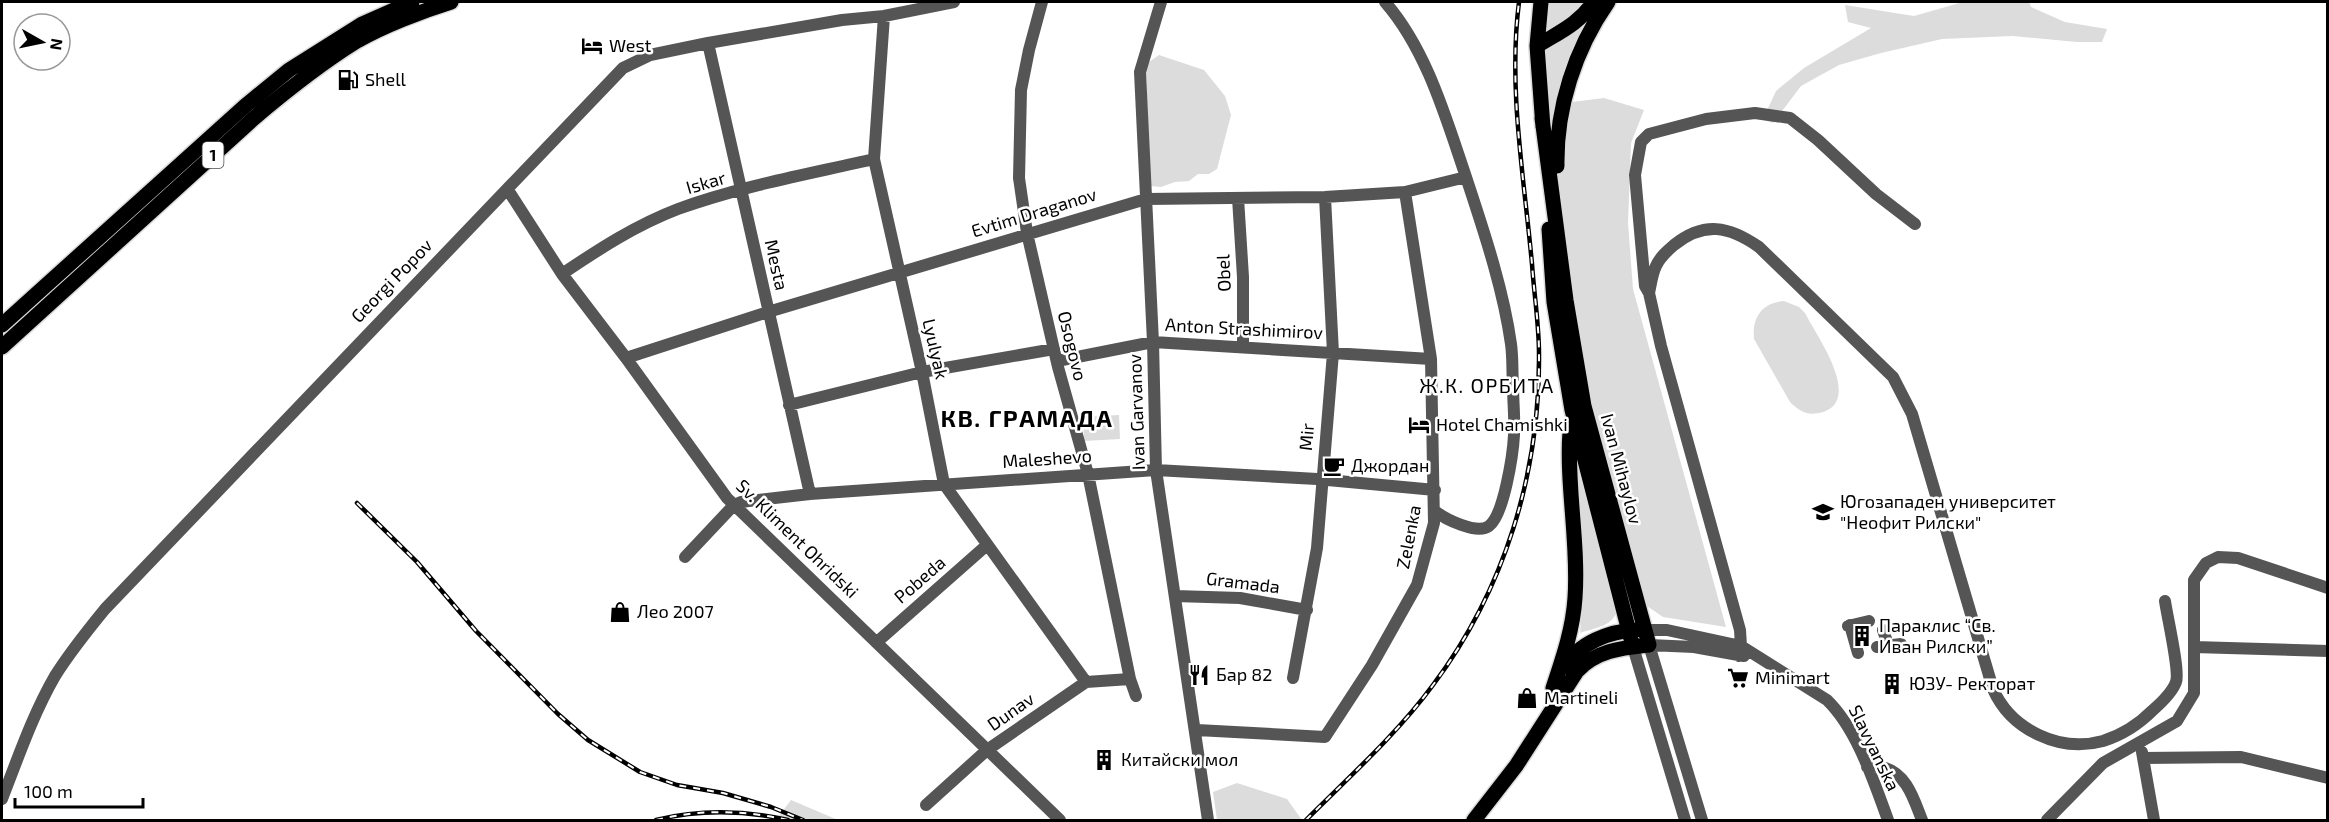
<svg xmlns="http://www.w3.org/2000/svg" width="2329" height="822" font-family="'Exo 2',sans-serif">
  <rect width="100%" height="100%" fill="#fff"/>
  <path fill="#dcdcdc" d="M1548 2H1589L1560 27 1545 30Z
    M1963 2H2029L2031 7 2065 22 2107 29 2102 42H2077L2013 36 1942 39 1881 53 1839 65 1801 86 1773 123 1763 119 1776 91 1804 68 1871 28 1848 22 1845 5 1914 16Z
    M1590 15 1552 130 1546 76V45Z
    M1159 55 1204 70 1225 96 1231 115 1217 169 1209 174H1198L1189 181 1175 182 1161 187 1150 186 1146 69 1149 62Z
    M1604 98 1644 110 1631 143 1628 223 1633 289 1726 627 1663 617 1647 606 1621 526 1593 418 1567 283 1558 176 1572 102Z
    M1784 301 1799 307 1805 313C1816 335 1866 403 1819 413 1806 416 1798 410 1790 402L1754 339C1752 317 1762 303 1784 301Z
    M1119 415 1120 439 1084 441 1083 417Z
    M1576 463 1617 608C1616 626 1594 628 1580 633L1584 587 1581 575Z
    M1237 783 1287 799 1302 820H1217L1213 792Z
    M791 800 838 820H776Z"/>
  <g fill="none" stroke-linecap="round" stroke-linejoin="round">
    <defs>
      <path id="major" d="M1541 2 1537 46 1543 127
        M1537 46C1561 31 1577 25 1594 2
        M1557 166C1556 108 1575 49 1608 2
        M1549 229 1554 302 1572 410 1633 647
        M2 325 245 106 289 70 362 24 412 2
        M2 347 253 119C286 91 320 64 357 41 383 26 422 11 451 2
        M1565 667C1578 643 1610 631 1636 630
        M1553 688C1563 658 1573 629 1575 598 1579 543 1566 485 1570 431
        M1474 820 1516 766 1577 671C1597 650 1622 648 1649 645L1584 406 1566 300 1542 118"/>
    </defs>
    <use href="#major" stroke="#dbdbdb" stroke-width="18"/>
    <path stroke="#555" stroke-width="12" d="M1042 2 1029 50 1021 90 1019 178 1027 233 1058 367 1088 474 1130 679 1136 696
      M1161 2 1140 72 1153 342 1156 470 1208 820
      M1385 2C1426 49 1445 115 1465 174 1483 229 1503 287 1511 344 1513 358 1512 372 1513 385 1513 402 1515 419 1514 435 1513 454 1504 515 1489 526 1477 535 1445 519 1435 511
      M884 16 874 159 922 372 944 484 1086 682
      M708 43 810 494
      M508 190 562 274 626 358 727 498 1060 820
      M1238 198 1243 277V346
      M562 274C599 249 636 225 678 209 741 186 809 174 874 159
      M1649 293C1651 284 1652 274 1656 266 1660 257 1667 251 1674 245 1704 221 1729 226 1759 247L1893 377 1912 414 1993 689C2011 730 2060 753 2103 741 2122 735 2139 724 2153 710 2161 703 2172 693 2176 682 2180 671 2167 616 2165 601
      M626 358 768 312 1146 199 1325 197 1405 192 1466 177
      M1057 361 1153 342 1431 359
      M789 405 922 372 1054 349
      M685 557 734 505 741 502 810 494 1156 470 1317 479 1435 490
      M1175 596 1240 598 1307 610
      M1850 625 1858 653
      M1848 626 1869 621
      M1645 630H1667L1741 646 1827 700C1857 729 1874 782 1888 820
      M1883 630 1888 645
      M877 642 987 545
      M1633 647 1685 820
      M1877 647 1901 644
      M2194 647 2328 651
      M1739 656 1741 646 1740 630 1661 346 1649 293 1645 286 1635 175 1641 142 1649 134 1706 119 1755 113 1790 118 1818 140 1876 194 1915 224
      M1293 678 1317 548 1333 353 1325 197
      M1197 730 1325 737 1372 665 1417 585 1434 523 1431 359 1405 192
      M2142 752 2154 820
      M2143 758 2241 757 2328 778
      M1867 767C1872 767 1878 766 1882 767 1907 773 1914 800 1922 820
      M2 799C18 758 33 714 55 676 70 652 87 631 105 609L623 68 650 55 708 43 842 20 884 16 954 2
      M926 805 987 750 1086 682 1130 679
      M1702 820 1649 645 1694 647 1744 656
      M2047 820 2103 763 2177 721 2194 693V580L2206 563 2218 557 2238 558 2328 588"/>
    <use href="#major" stroke="#000" stroke-width="15"/>
    <defs>
      <path id="rail" d="M357 503 417 562 476 631 558 714 588 740 640 772 677 785 723 793 771 807 803 820
        M656 820C701 809 743 810 788 820
        M1306 820C1349 777 1397 734 1433 685 1505 589 1540 473 1539 354 1539 324 1534 294 1532 264 1524 177 1508 88 1519 2"/>
    </defs>
    <use href="#rail" stroke="#000" stroke-width="4.5"/>
    <use href="#rail" stroke="#fff" stroke-width="2" stroke-dasharray="7" stroke-linecap="butt"/>
  </g>
  <defs>
    <symbol id="hotel-bare" viewBox="-9 -9 18 18"><path d="M-6-4.5h1.5V1H6V5H4.5V3h-9V5H-6ZM-4 0a1.8 1.8 0 1 1 3.6 0ZM.5 0V-2.5h3Q6-2.5 6 0Z" fill="#000" stroke="#fff" stroke-width="2.5" paint-order="stroke"/></symbol>
    <symbol id="fuel-bare" viewBox="-9 -9 18 18"><path d="M-5.5-6h7V0h2V4h1.3V-2.5L3-4.5l.8-.8L6-3V5H2.5V1h-1V6h-7ZM-4.2-4.7v3.2H.2V-4.7Z" fill="#000" stroke="#fff" stroke-width="2.5" paint-order="stroke"/></symbol>
    <symbol id="cafe-bare" viewBox="-9 -9 18 18"><path d="M-5.5-4.5H6V0H3Q3 3.5 0 3.5H-2.5Q-5.5 3.5-5.5 0ZM3-3.2v2h1.7v-2ZM-6 4.5H4V6H-6Z" fill="#000" stroke="#fff" stroke-width="2.5" paint-order="stroke"/></symbol>
    <symbol id="university-bare" viewBox="-9 -9 18 18"><path d="M0-5L7-2L0 1L-7-2ZM-4 1L0 2.5L4 1V4Q0 6-4 4Z" fill="#000" stroke="#fff" stroke-width="2.5" paint-order="stroke"/></symbol>
    <symbol id="shop-bare" viewBox="-9 -9 18 18"><path d="M-5-2.5h2.3a2.7 3.5 0 0 1 5.4 0H5L5.5 6h-11ZM-1.5-2.5h3a1.5 2.3 0 0 0-3 0Z" fill="#000" stroke="#fff" stroke-width="2.5" paint-order="stroke"/></symbol>
    <symbol id="building-bare" viewBox="-9 -9 18 18"><path d="M-4-6H4V6H1V3H-1V6H-4ZM-2.5-4.3h1.7v1.8h-1.7ZM.8-4.3h1.7v1.8H.8ZM-2.5-1h1.7V.8h-1.7ZM.8-1h1.7V.8H.8Z" fill="#000" stroke="#fff" stroke-width="2.5" paint-order="stroke"/></symbol>
    <symbol id="restaurant-bare" viewBox="-9 -9 18 18"><path d="M-5-6h1v4h1v-4h1v4h1v-4h1v5L-1.5 .5V6h-2V.5L-5-1ZM5-6V6H3V1.5H1.5Q1.5-4 5-6Z" fill="#000" stroke="#fff" stroke-width="2.5" paint-order="stroke"/></symbol>
    <symbol id="supermarket-bare" viewBox="-9 -9 18 18"><path d="M-6-5.5h2.5l.6 2H6L4.5 2H-2.5L-4.4-4H-6ZM-1.5 3.2a1.3 1.3 0 1 0 .1 0ZM3 3.2a1.3 1.3 0 1 0 .1 0Z" fill="#000" stroke="#fff" stroke-width="2.5" paint-order="stroke"/></symbol>
  </defs>
  <g fill-rule="evenodd">
    <use href="#hotel-bare" x="577" y="31" width="30" height="30"/>
    <use href="#fuel-bare" x="333" y="65" width="30" height="30"/>
    <use href="#hotel-bare" x="1404" y="410" width="30" height="30"/>
    <use href="#cafe-bare" x="1319" y="451" width="30" height="30"/>
    <use href="#university-bare" x="1808" y="497" width="30" height="30"/>
    <use href="#shop-bare" x="605" y="597" width="30" height="30"/>
    <use href="#building-bare" x="1847" y="621" width="30" height="30"/>
    <use href="#restaurant-bare" x="1184" y="660" width="30" height="30"/>
    <use href="#supermarket-bare" x="1723" y="663" width="30" height="30"/>
    <use href="#building-bare" x="1877" y="669" width="30" height="30"/>
    <use href="#shop-bare" x="1512" y="683" width="30" height="30"/>
    <use href="#building-bare" x="1089" y="745" width="30" height="30"/>
  </g>
  <g text-anchor="middle" stroke-width="5" stroke-linejoin="round" paint-order="stroke">
    <rect fill="#fff" stroke="#4c4c4c" stroke-width="1.5" x="202.5" y="142" width="21" height="26" rx="4.5"/>
    <g font-size="16" font-weight="bold" fill="#000">
      <text x="213" y="161">1</text>
    </g>
    <g font-size="18" fill="#000" stroke="#fff" text-anchor="start">
      <text x="609" y="52">West</text>
      <text x="365" y="86">Shell</text>
      <text x="1436" y="431">Hotel Chamishki</text>
      <text x="1351" y="472">Джордан</text>
      <text x="1840" y="508">Югозападен университет<tspan x="1840" dy="21">"Неофит Рилски"</tspan></text>
      <text x="637" y="618">Лео 2007</text>
      <text x="1879" y="632">Параклис “Св.<tspan x="1879" dy="21">Иван Рилски”</tspan></text>
      <text x="1216" y="681">Бар 82</text>
      <text x="1755" y="684">Minimart</text>
      <text x="1909" y="690">ЮЗУ- Ректорат</text>
      <text x="1544" y="704">Martineli</text>
      <text x="1121" y="766">Китайски мол</text>
    </g>
    <g font-size="18" fill="#000" stroke="#fff">
      <text transform="translate(706 183) rotate(-16)" y="6">Iskar</text>
      <text transform="translate(1034 213) rotate(-17)" y="6">Evtim Draganov</text>
      <text transform="translate(776 265) rotate(77)" y="6">Mesta</text>
      <text transform="translate(1224 273) rotate(-92)" y="6">Obel</text>
      <text transform="translate(392 281) rotate(-46)" y="6">Georgi Popov</text>
      <text transform="translate(1244 329) rotate(3)" y="6">Anton Strashimirov</text>
      <text transform="translate(1072 346) rotate(76)" y="6">Osogovo</text>
      <text transform="translate(935 349) rotate(77)" y="6">Lyulyak</text>
      <text transform="translate(1137 412) rotate(-92)" y="6">Ivan Garvanov</text>
      <text transform="translate(1307 437) rotate(-85)" y="6">Mir</text>
      <text transform="translate(1047 459) rotate(-4)" y="6">Maleshevo</text>
      <text transform="translate(1621 469) rotate(75)" y="6">Ivan Mihaylov</text>
      <text transform="translate(1409 537) rotate(-79)" y="6">Zelenka</text>
      <text transform="translate(797 539) rotate(44)" y="6">Sv. Kliment Ohridski</text>
      <text transform="translate(920 580) rotate(-41)" y="6">Pobeda</text>
      <text transform="translate(1243 583) rotate(7)" y="6">Gramada</text>
      <text transform="translate(1011 712) rotate(-35)" y="6">Dunav</text>
      <text transform="translate(1874 748) rotate(64)" y="6">Slavyanska</text>
    </g>
    <g font-size="20" letter-spacing="1.5" fill="#000" stroke="#fff">
      <text x="1487" y="393">Ж.К. ОРБИТА</text>
    </g>
    <g font-size="24" font-weight="bold" letter-spacing="1.5" fill="#000" stroke="#fff">
      <text x="1027" y="427">КВ. ГРАМАДА</text>
    </g>
  </g>
  <rect width="2329" height="822" fill="none" stroke="#000000" stroke-width="6"/>
  <g transform="translate(42 42) rotate(99)"><circle r="28" fill="#ffffff" stroke="#999999" stroke-width="1.5"/>
  <path d="M0-4.5L10 22L0 15L-10 22Z" fill="#000000"/>
  <text y="-9" font-size="16" font-weight="bold" text-anchor="middle" fill="#000000">N</text>
  </g>
  <path d="M15 798v9h128v-9" fill="none" stroke="#000000" stroke-width="3"/>
  <text x="24" y="798" font-size="18" fill="#000000" stroke="#ffffff" stroke-width="4.5" paint-order="stroke">100 m</text>
</svg>
